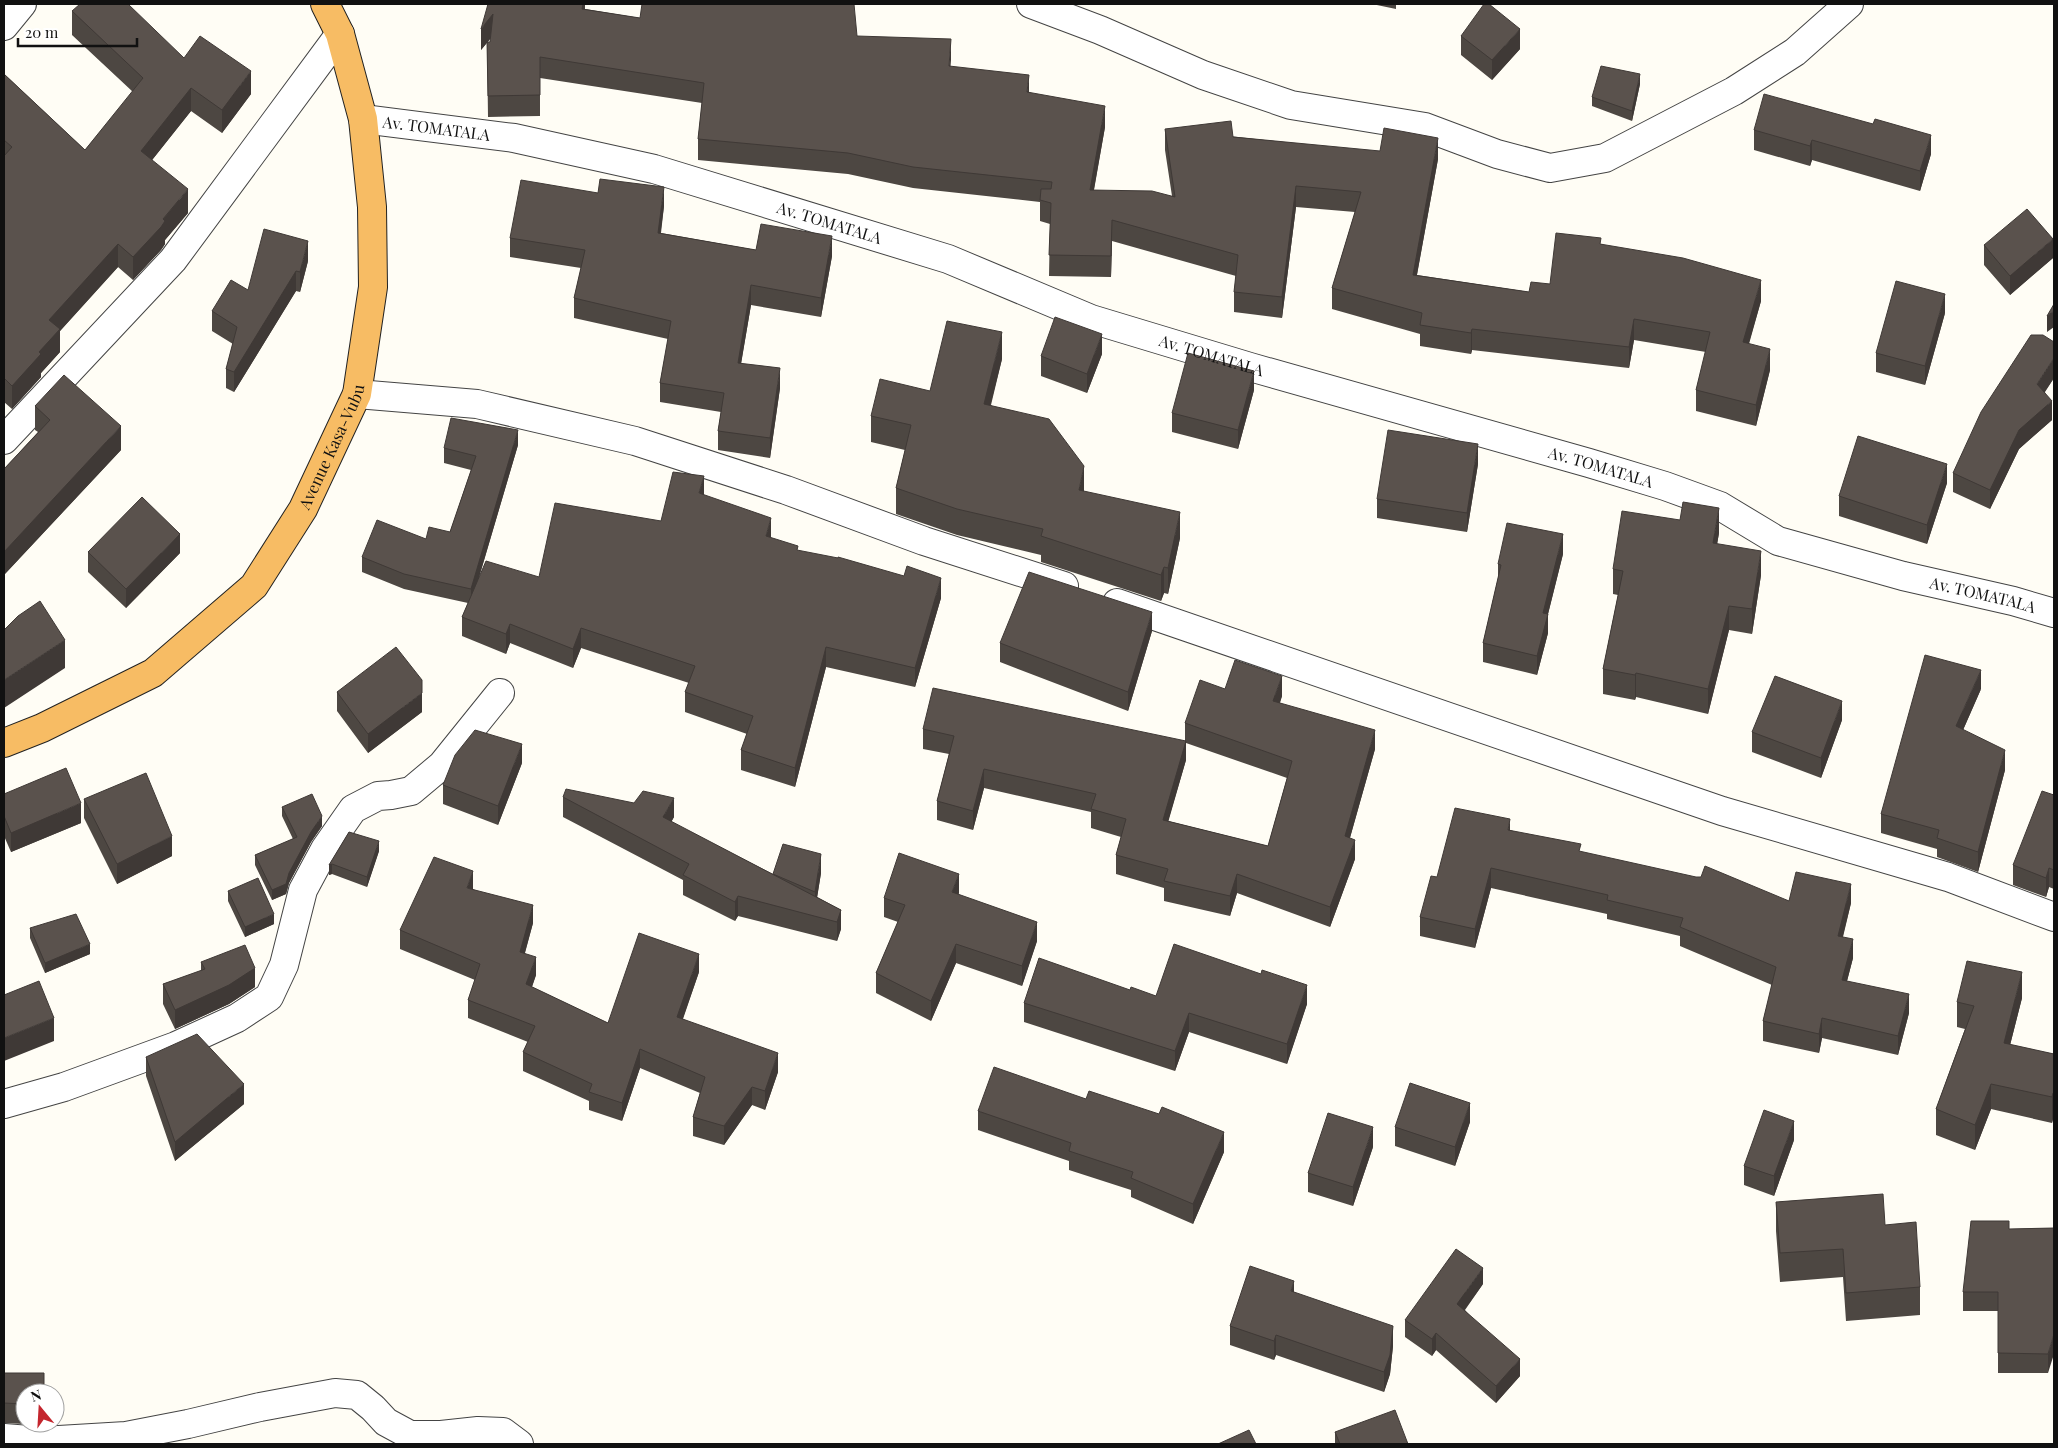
<svg xmlns="http://www.w3.org/2000/svg" width="2058" height="1448" font-family="'Playfair Display',serif">
  <rect width="100%" height="100%" fill="#fffdf5"/>
  <g fill="none" stroke-linecap="round" stroke-linejoin="round">
    <defs>
      <g id="minor">
        <path d="M1031 4 1100 30 1203 75 1291 105 1425 127 1497 154 1550 168 1605 158 1734 91 1795 52 1849 4"/>
        <path d="M4 26 22 4"/>
        <path id="s1" d="M363 119 514 138 654 169 948 259 1091 319 1250 367 1589 463 1665 486 1720 506 1778 541 1903 576 2013 601 2054 613"/>
        <path d="M357 394 477 404 635 441 786 490 924 541 1064 586"/>
        <path d="M4 440 173 260 340 34"/>
        <path d="M1117 603 1722 811 1948 877 2054 917"/>
        <path d="M4 1104 64 1087 176 1046 237 1018 269 997 284 965 303 890 325 849 353 809 378 796 391 795 411 791 442 765 500 693"/>
        <path d="M4 1438 42 1441 126 1436 188 1424 260 1407 335 1393 357 1395 373 1408 386 1422 410 1435H441L478 1431 503 1432 519 1444"/>
      </g>
      <g id="trunk">
        <path id="s2" d="M4 743 42 728 153 673 254 586 303 509 357 394 373 287 372 207 363 119 340 34 325 4"/>
      </g>
    </defs>
    <use href="#minor" stroke="#444" stroke-width="30"/>
    <use href="#trunk" stroke="#222" stroke-width="30"/>
    <use href="#minor" stroke="#fff" stroke-width="28"/>
    <use href="#trunk" stroke="#f7bc64" stroke-width="28"/>
  </g>
  <path fill="#4d4742" fill-rule="evenodd" d="M488 4H585V9L640 18 857 36 1029 92 1105 127 1094 190 1172 196 1165 150V129L1438 159 1417 275 1529 292 1550 284 1601 244 1761 301 1749 344 1770 370 1756 426 1696 411V390L1706 352 1634 340 1629 368 1472 350 1471 354 1420 346V334L1332 309V288L1355 212 1296 207 1282 318 1234 312V292L1236 276 1112 241 1111 277 1049 276 1050 224 1040 221V202L913 188 848 174 698 160V139L702 103 540 78V116L488 117 487 42H490L491 38 481 50Z
    M1372 4H1396V9Z
    M72 11 184 58 251 94 222 133 191 111 152 160 188 213 165 240V244L161 250 133 280 118 267 60 331V352L41 373V377L12 409 4 402V74L85 150 133 92 72 35Z
    M1461 36 1520 49 1492 80 1461 55Z
    M1640 84 1632 121 1592 106V97Z
    M1754 130 1931 154 1920 191 1812 160 1810 166 1754 150Z
    M664 206 661 233 756 250 832 256 821 317 751 305 741 363 780 388 770 458 718 450V431L721 412 660 402V383L668 339 574 318V298L581 268 510 257V238Z
    M1984 245 2053 258 2010 295 1984 265Z
    M308 261 300 292 296 291 234 392 226 388V369L233 344 212 331V311L248 290Z
    M1945 313 1925 385 1876 372V353Z
    M1102 354 1087 393 1041 376V356Z
    M1002 359 991 405 1084 492 1180 538 1168 594 1164 593 1161 601 1041 562V555L957 535 896 514V488L905 450 871 442V416L930 391Z
    M2054 378 2045 392 2052 420 2019 449 1990 509 1953 492V473Z
    M1254 390 1238 449 1172 432V413Z
    M35 406 121 450 4 575V469L38 432 35 430Z
    M518 445 478 581 539 577 661 521 704 495 771 538 798 551 941 598 915 687 826 667 795 787 741 770V750L747 734 685 712V692L689 683 581 648 573 668 510 643 506 654 462 636V617L468 603 404 589 362 572V557L450 532 471 470 444 463V448Z
    M1478 464 1467 532 1377 518V499Z
    M1947 483 1927 544 1839 516V496Z
    M1719 533 1717 544 1761 575 1752 634 1729 630 1708 714 1636 697 1635 700 1603 694V669L1618 595 1613 594V569Z
    M88 552 180 553 126 608 88 572Z
    M1563 554 1548 614V633L1537 675 1483 662V643L1498 578V564Z
    M1152 631 1128 711 1000 662V643Z
    M1225 689 1282 696 1280 703 1375 749 1350 838 1355 859 1330 927 1237 893 1230 916 1164 901V888L1116 874V855L1121 837 1091 828V812L984 788 973 830 937 820V801L949 754 923 749V729L1185 741V723ZM1186 743 1287 778 1268 846 1168 821 1186 760Z
    M1981 689 1963 730 2005 770 1978 872 1937 857V849L1881 833V814Z
    M337 692 422 712 368 753 337 711Z
    M1842 720 1821 778 1752 752V732Z
    M522 763 498 825 443 804V785Z
    M4 794 81 823 11 852 4 836Z
    M2054 795V889L2049 887 2046 897 2013 885V865Z
    M563 797 674 817 671 822 773 874 821 873 817 897 841 910V929L837 941 738 916 735 921 683 895V880L563 817Z
    M84 799 172 856 117 884 84 818Z
    M282 807 322 826 311 842 289 883 286 894 272 900 255 865V855L293 839 282 816Z
    M1510 830 1581 852 1789 901 1851 903 1843 937 1853 958 1847 981 1909 1013 1898 1055 1822 1038 1819 1053 1763 1041V1021L1772 985 1680 946V936L1607 919V914L1491 888 1475 948 1420 936V917L1437 877Z
    M349 832 379 851 367 887 332 874 329 875V865Z
    M473 889 533 923 525 953 536 975 532 987 608 1023 699 972 683 1019 778 1072 765 1110 752 1105 724 1145 693 1136V1117L700 1093 640 1068 622 1121 589 1110V1101L523 1071V1052L528 1042 468 1018V1000L475 980 400 949V930Z
    M228 891 274 924 245 937 228 901Z
    M959 893 958 894 1037 941 1022 986 956 963 931 1021 876 993V973L898 922 884 917V898Z
    M30 928 90 954 45 973 30 938Z
    M201 962 255 987 229 1004 175 1029 163 1004V984L201 971Z
    M1130 990 1156 996 1307 1004 1287 1064 1189 1032 1175 1071 1024 1022V1003Z
    M2022 998 2010 1045 2054 1054V1119H2053L2052 1123 1991 1109 1975 1150 1936 1135V1109L1965 1029 1957 1027V1002Z
    M146 1057 244 1104 175 1161 146 1076Z
    M978 1111 1224 1152 1193 1224 1131 1197V1190L1069 1170V1161L978 1130Z
    M1470 1122 1455 1166 1395 1146V1127Z
    M1794 1140 1774 1196 1744 1185V1166Z
    M1373 1147 1353 1206 1308 1192V1173Z
    M1776 1202 1885 1225 1920 1287V1315L1846 1321 1843 1277 1780 1282 1776 1231Z
    M2054 1228 2048 1373H1998V1311H1963V1292L2009 1229Z
    M1483 1284 1465 1310 1520 1376 1496 1403 1436 1350 1432 1356 1405 1337V1320Z
    M1294 1292 1393 1346 1390 1374 1384 1392 1276 1355 1274 1360 1230 1345V1326Z
    M4 1373 25 1393V1423H44V1425L4 1423Z
    M1335 1432 1408 1444H1335Z"/>
  <path fill="#3f3936" d="M583 4H585L582 30V9Z
    M493 14V35L481 50V29Z
    M1520 29V49L1492 80V60Z
    M951 39V60L949 87V66Z
    M251 71V94L222 133V110Z
    M1640 74V84L1632 121V111Z
    M1029 75V96L1027 92Z
    M191 88V111L141 174V151Z
    M1105 106V127L1090 211V190Z
    M1931 135V154L1920 191V171Z
    M1438 138V159L1413 296V275Z
    M1812 140V160L1810 166V146Z
    M1296 186V207L1282 318V297Z
    M664 187V206L658 252V233Z
    M188 189V213L165 240V244L161 250 133 280V257Z
    M1112 220V241L1111 277V256Z
    M832 236V256L821 317V298Z
    M2053 239V258L2010 295V276Z
    M308 241V261L300 292V272Z
    M118 244V267L60 331V352L41 373V377L12 409V386L39 352 49 320Z
    M296 271V291L234 392V372Z
    M1761 280V301L1743 363V342Z
    M751 285V305L738 382V363Z
    M1945 294V313L1925 385V366Z
    M2054 311V327L2047 332V316Z
    M1634 319V340L1629 368V347Z
    M1472 329V350L1471 354V333Z
    M1002 332V359L984 430V404Z
    M1102 334V354L1087 393V374Z
    M1770 349V370L1756 426V405Z
    M2054 358V378L2037 403V384Z
    M780 368V388L770 458V438Z
    M1254 371V390L1238 449V430Z
    M2052 401V420L2019 449 1990 509V490L2019 430Z
    M121 426V450L4 575V552Z
    M518 430V445L471 604V589Z
    M1478 444V464L1467 532V513Z
    M1947 464V483L1927 544V525Z
    M1084 466V492L1079 490Z
    M704 476V496L699 493Z
    M1719 508V533L1713 568V543Z
    M1180 512V538L1168 594V568Z
    M771 518V538L766 536Z
    M180 534V553L126 608V589Z
    M1563 534V554L1548 614V633L1537 675V656L1543 613Z
    M1761 551V575L1752 634V609Z
    M1164 567V593L1161 601V575Z
    M941 578V598L915 687V668Z
    M1729 606V630L1708 714V689Z
    M1152 612V631L1128 711V692Z
    M510 624V643L506 654V634Z
    M581 628V648L573 668V649Z
    M65 640V668L4 708V680Z
    M826 647V667L795 787V768Z
    M1981 670V689L1956 746V726Z
    M1636 673V697L1635 700V675Z
    M1282 676V696L1273 721V701Z
    M422 693V712L368 753V734Z
    M1842 701V720L1821 778V758Z
    M1375 730V749L1345 855V836Z
    M1186 741V760L1163 840V820Z
    M522 744V763L498 825V806Z
    M2005 750V770L1978 872V852Z
    M984 769V788L973 830V811Z
    M674 798V817L663 837V817Z
    M81 803V823L11 852V833Z
    M322 816V826L311 842 289 883 286 894 272 900V890L289 873 311 832Z
    M1510 819V839L1508 830Z
    M172 836V856L117 884V864Z
    M1355 840V859L1330 927V907Z
    M379 841V851L367 887V877Z
    M821 854V873L815 911V892Z
    M332 864V874L329 875V865Z
    M1491 868V888L1475 948V929Z
    M2049 868V887L2046 897V878Z
    M473 871V890L467 888Z
    M959 874V893L952 912V892Z
    M1237 874V893L1230 916V896Z
    M1851 884V903L1838 955V936Z
    M738 896V916L735 921V902Z
    M533 905V923L520 970V952Z
    M841 910V929L837 941V922Z
    M274 914V924L245 937V927Z
    M1037 922V941L1022 986V966Z
    M1853 939V958L1842 1000V980Z
    M90 944V954L45 973V963Z
    M956 944V963L931 1021V1001Z
    M699 954V972L677 1035V1017Z
    M536 957V975L526 1003V984Z
    M255 968V987L229 1004 175 1029V1010Z
    M2022 972V998L2004 1069V1043Z
    M1307 985V1004L1287 1064V1044Z
    M1909 994V1013L1898 1055V1036Z
    M1189 1013V1032L1175 1071V1051Z
    M54 1018V1041L4 1061V1038Z
    M1822 1018V1038L1819 1053V1034Z
    M640 1049V1068L622 1121V1103Z
    M778 1053V1072L765 1110V1091Z
    M244 1084V1104L175 1161V1142Z
    M1991 1084V1109L1975 1150V1125Z
    M752 1087V1105L724 1145V1126Z
    M2053 1093V1119L2052 1123V1097Z
    M1470 1103V1122L1455 1166V1147Z
    M1794 1121V1140L1774 1196V1176Z
    M1373 1127V1147L1353 1206V1187Z
    M1224 1132V1152L1193 1224V1204Z
    M1483 1268V1284L1457 1320V1304Z
    M1294 1281V1301L1291 1291Z
    M1393 1326V1346L1390 1374 1384 1392V1372Z
    M1436 1333V1350L1432 1356V1339Z
    M2054 1334V1354L2048 1373V1354Z
    M1276 1335V1355L1274 1360V1341Z
    M1520 1359V1376L1496 1403V1386Z"/>
  <path fill="#5a524d" stroke="#3f3936" d="M80 4H128L184 58 200 36 251 71 222 110 191 88 141 151 188 189 163 219 165 221 161 227 133 257 118 244 49 320 60 329 39 352 41 354 12 386 4 378V156L12 147 4 140V74L85 150 143 78 72 11Z
    M488 4H583L582 9 640 18 642 4H854L857 36 951 39 949 66 1029 75 1027 92 1105 106 1090 190 1152 191 1175 197 1165 129 1231 121 1233 137 1380 151 1384 128 1438 138 1413 275 1529 292 1531 282 1550 284 1556 233 1601 238 1600 244 1683 258 1761 280 1743 342 1770 349 1756 405 1696 390 1710 332 1634 319 1629 347 1472 329 1471 333 1420 325 1422 313 1332 288 1361 192 1296 186 1282 297 1234 292 1238 255 1112 220 1111 256 1049 255 1051 203 1040 200 1041 189H1051L1052 182 913 167 848 153 698 139 704 83 540 57V95L488 96 487 42H490L493 14 481 29Z
    M1484 4H1489L1520 29 1492 60 1461 36Z
    M1601 66 1640 74 1632 111 1592 97Z
    M1764 94 1873 124 1875 119 1931 135 1920 171 1812 140 1810 146 1754 130Z
    M600 179 664 187 658 233 756 250 761 224 832 236 821 298 751 285 738 363 780 368 770 438 718 431 724 393 660 383 671 321 574 298 585 250 510 238 521 180 598 193Z
    M2027 209 2053 239 2010 276 1984 245Z
    M264 229 308 241 300 272 296 271 234 372 226 369 237 327 212 311 231 280 248 290Z
    M1896 281 1945 294 1925 366 1876 353Z
    M2054 304V311L2047 316Z
    M1055 317 1102 334 1087 374 1041 356Z
    M947 321 1002 332 984 404 1049 419 1084 466 1079 490 1180 512 1168 568 1164 567 1161 575 1041 536 1043 529 957 509 896 488 911 425 871 416 880 379 930 391Z
    M2031 335H2043L2054 342V358L2037 384 2052 401 2019 430 1990 490 1953 473 1981 412Z
    M1188 353 1254 371 1238 430 1172 413Z
    M64 375 121 426 4 552V469L50 420 35 406Z
    M451 418 518 430 471 589 404 574 362 557 377 520 426 539 429 527 450 532 476 456 444 448Z
    M1388 430 1478 444 1467 513 1377 499Z
    M1858 436 1947 464 1927 525 1839 496Z
    M673 472 704 476 699 493 771 518 766 536 798 546 797 550 838 558V557L904 576 907 566 941 578 915 668 826 647 795 768 741 750 753 716 685 692 695 666 581 628 573 649 510 624 506 634 462 617 486 561 539 577 555 503 661 521Z
    M142 497 180 534 126 589 88 552Z
    M1683 502 1719 508 1713 543 1761 551 1752 609 1729 606 1708 689 1636 673 1635 675 1603 669 1623 571 1613 569 1622 511 1680 520Z
    M1507 523 1563 534 1543 613 1548 614 1537 656 1483 643 1501 565 1498 564Z
    M1029 572 1152 612 1128 692 1000 643Z
    M40 601 65 640 4 680V630L18 616Z
    M396 647 422 680V693L368 734 337 692Z
    M1925 655 1981 670 1956 726 2005 750 1978 852 1937 838 1939 830 1881 814Z
    M1235 660 1282 676 1273 701 1375 730 1345 836 1355 840 1330 907 1237 874 1230 896 1164 881 1168 869 1116 855 1126 819 1091 809 1096 794 984 769 973 811 937 801 954 736 923 729 933 688 1186 741 1163 820 1268 846 1292 761 1185 723 1200 680 1225 689Z
    M1775 676 1842 701 1821 758 1752 732Z
    M475 730 522 744 498 806 443 785 455 755Z
    M66 768 81 803 11 833 4 816V794Z
    M146 773 172 836 117 864 84 799Z
    M566 789 634 803 643 791 674 798 663 817 841 910 837 922 738 896 735 902 683 875 689 864 563 797Z
    M2042 791 2054 795V870L2049 868 2046 878 2013 865Z
    M312 794 322 816 311 832 289 873 286 884 272 890 255 855 297 837 282 807Z
    M1455 808 1510 819 1508 830 1581 844 1579 851 1696 877H1701L1705 866 1789 901 1796 872 1851 884 1838 936 1853 939 1842 980 1909 994 1898 1036 1822 1018 1819 1034 1763 1021 1776 967 1680 927 1683 918 1607 900 1608 895 1491 868 1475 929 1420 917 1431 876 1437 877Z
    M349 832 379 841 367 877 332 864 329 865Z
    M783 844 821 854 815 892 773 874Z
    M899 853 959 874 952 892 1037 922 1022 966 956 944 931 1001 876 973 905 905 884 898Z
    M434 857 473 871 467 888 533 905 520 952 536 957 526 984 608 1023 639 933 699 954 677 1017 778 1053 765 1091 752 1087 724 1126 693 1117 705 1077 640 1049 622 1103 589 1092 592 1084 523 1052 535 1026 468 1000 480 964 400 930Z
    M258 878 274 914 245 927 228 891Z
    M76 914 90 944 45 963 30 928Z
    M1174 944 1261 974 1262 970 1307 985 1287 1044 1189 1013 1175 1051 1024 1003 1039 958 1130 990 1131 987 1156 996Z
    M245 945 255 968 229 985 175 1010 163 984 205 969 201 962Z
    M1967 961 2022 972 2004 1043 2054 1054V1094L2053 1093 2052 1097 1991 1084 1975 1125 1936 1109 1974 1006 1957 1002Z
    M39 981 54 1018 4 1038V995Z
    M197 1034 244 1084 175 1142 146 1057Z
    M994 1067 1086 1099 1089 1091 1159 1114 1162 1107 1224 1132 1193 1204 1131 1178 1133 1172 1069 1151 1071 1143 978 1111Z
    M1410 1083 1470 1103 1455 1147 1395 1127Z
    M1764 1110 1794 1121 1774 1176 1744 1166Z
    M1328 1113 1373 1127 1353 1187 1308 1173Z
    M1883 1194 1885 1225 1916 1222 1920 1287 1846 1293 1843 1249 1780 1253 1776 1202Z
    M1971 1221H2009V1229L2054 1228V1334L2048 1354 1998 1353V1292H1963Z
    M1456 1249 1483 1268 1457 1304 1520 1359 1496 1386 1436 1333 1432 1339 1405 1320Z
    M1250 1266 1294 1281 1291 1291 1393 1326 1390 1355 1384 1372 1276 1335 1274 1341 1230 1326Z
    M4 1373H44V1393H25V1404L4 1403Z
    M1395 1410 1408 1444H1340L1335 1432Z
    M1249 1430 1256 1444H1218Z"/>
  <g text-anchor="middle" stroke-width="5" stroke-linejoin="round" paint-order="stroke">
    <g font-size="16" fill="#111" stroke="#fff">
      <text dy="6" stroke="none"><textPath href="#s1" startOffset="74">Av. TOMATALA</textPath></text>
      <text dy="6" stroke="none"><textPath href="#s1" startOffset="479">Av. TOMATALA</textPath></text>
      <text dy="6" stroke="none"><textPath href="#s1" startOffset="884">Av. TOMATALA</textPath></text>
      <text dy="6" stroke="none"><textPath href="#s2" startOffset="458">Avenue Kasa-Vubu</textPath></text>
      <text dy="6" stroke="none"><textPath href="#s1" startOffset="1289">Av. TOMATALA</textPath></text>
      <text dy="6" stroke="none"><textPath href="#s1" startOffset="1694">Av. TOMATALA</textPath></text>
    </g>
  </g>
  <rect width="2058" height="1448" fill="none" stroke="#111111" stroke-width="10"/>
  <g transform="translate(40 1408) rotate(342)"><circle r="24" fill="#ffffff" stroke="#a0a0a0"/>
  <path d="M0-4L9 19L0 12L-9 19Z" fill="#c4262e"/>
  <text y="-8" font-size="14" font-weight="bold" text-anchor="middle" fill="#111111">N</text>
  </g>
  <path d="M18 38v8h119v-8" fill="none" stroke="#111111" stroke-width="2.5"/>
  <text x="25" y="38" font-size="15" fill="#111111" stroke="#ffffff" stroke-width="4" paint-order="stroke">20 m</text>
</svg>
